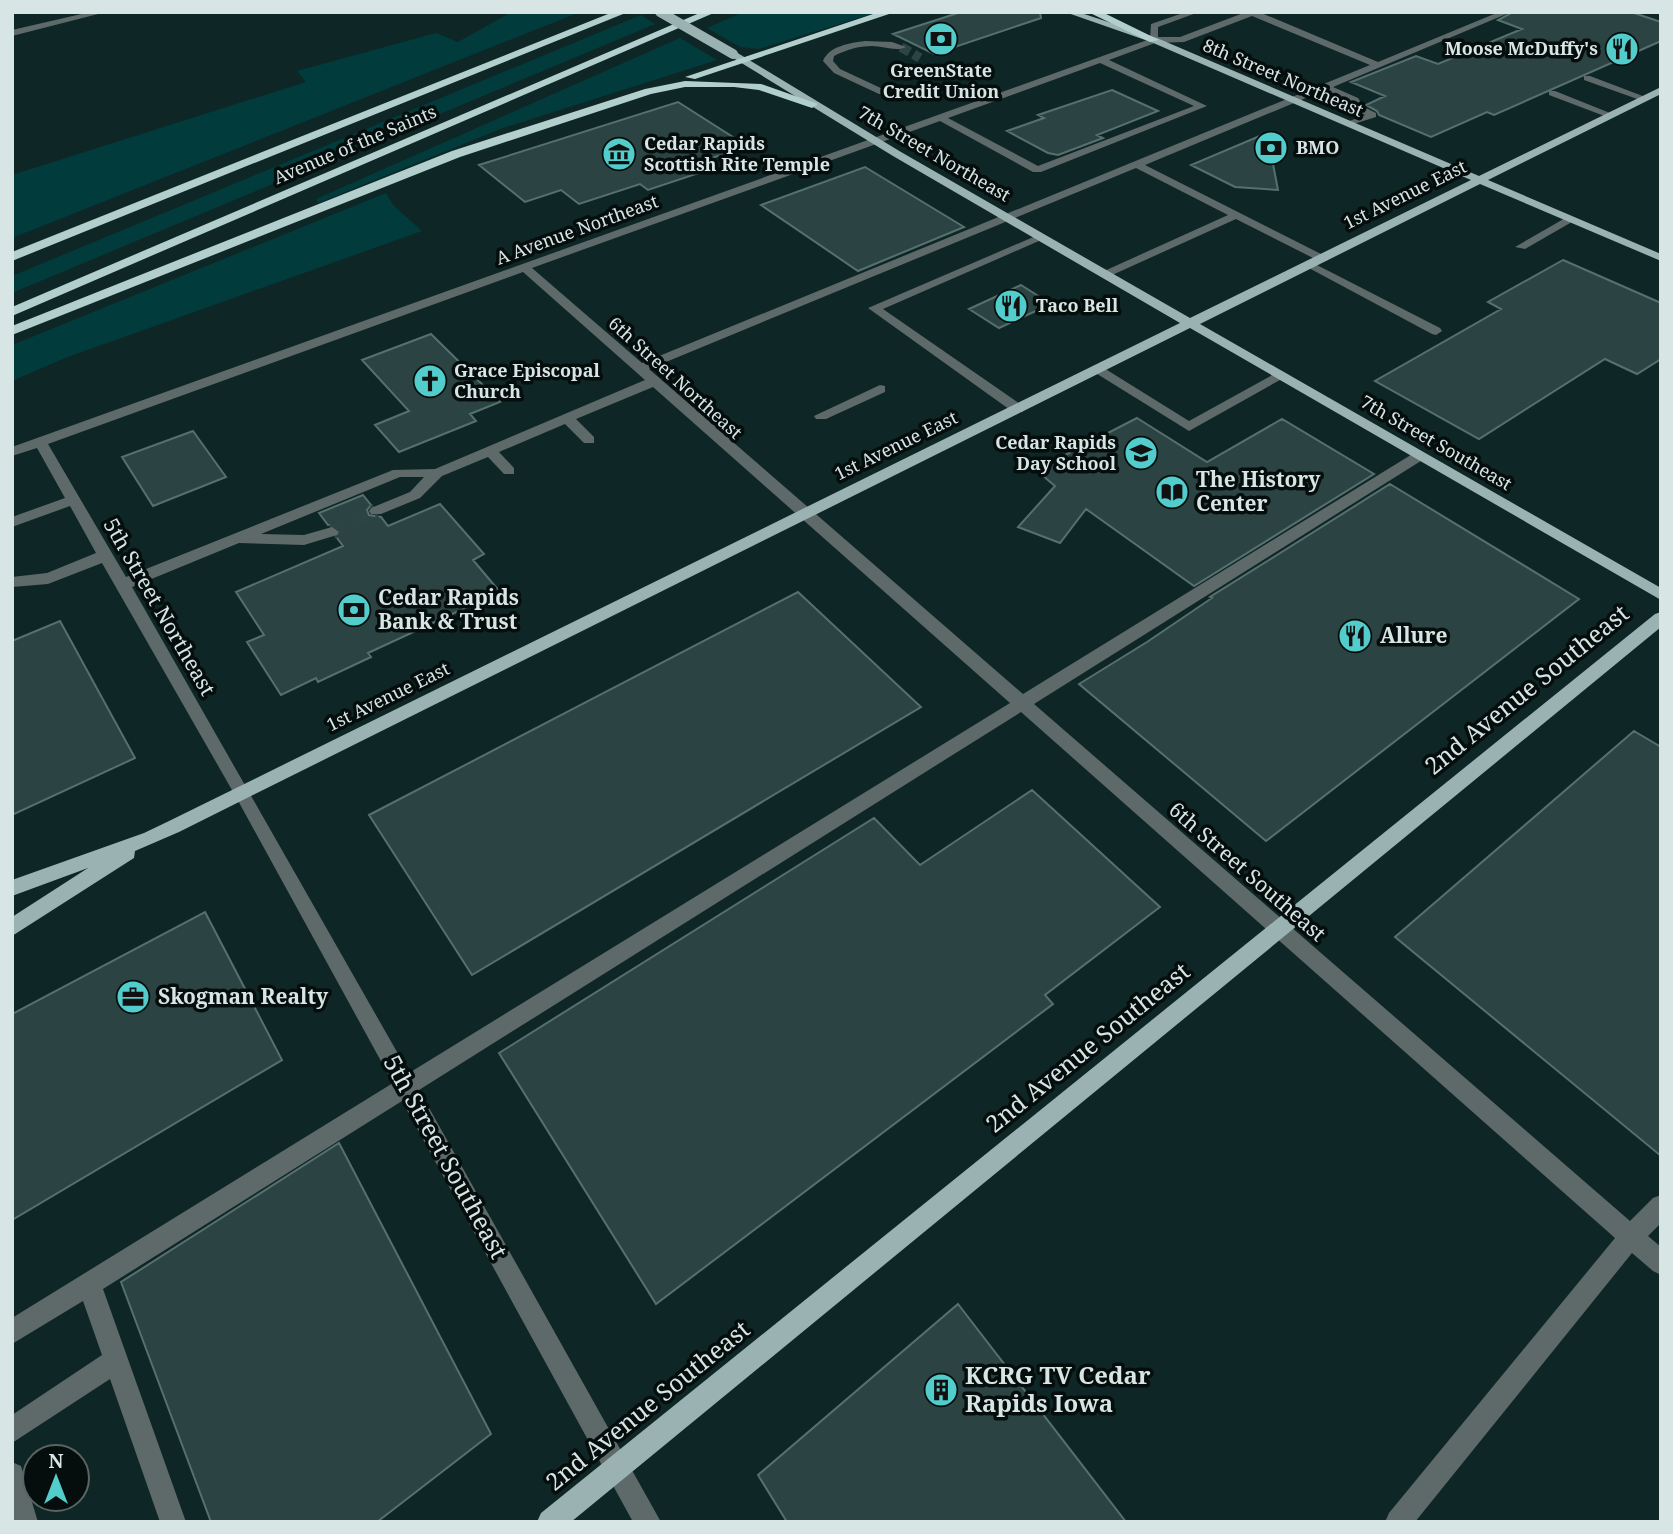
<svg xmlns="http://www.w3.org/2000/svg" width="1673" height="1534" font-family="'Noto Serif',serif">
  <rect width="100%" height="100%" fill="#0e2726"/>
  <path fill="#023b3b" d="M512 12H580L12 238V175L306 82 297 71 436 33 458 42Z
    M743 12H878L759 49 740 47 707 28Z
    M641 15 655 24 12 293V276Z
    M680 38 717 60 503 128 318 203 316 199Z
    M386 193 393 205 422 231 65 358 12 381V345Z"/>
  <path fill="#2b4343" stroke="#56706f" stroke-width="2" d="M961 12H1040L1041 18 934 54 893 34Z
    M1513 12H1631L1661 22V41L1494 115 1487 112 1431 137 1379 115 1377 111 1366 105 1385 96 1351 82 1416 56 1438 64 1522 29 1498 20Z
    M1112 90 1158 111 1097 135 1103 138 1058 155 1048 153 1007 131 1044 118 1038 115Z
    M678 102 747 146 703 161 714 168 648 190 640 184 579 204 561 190 525 202 479 165Z
    M1267 133 1278 190 1235 187 1191 165Z
    M865 167 964 227 858 271 761 205Z
    M1563 260 1661 303V359L1637 374 1605 359 1479 439 1375 381 1501 309 1488 302Z
    M1021 285 1051 304 999 328 969 309Z
    M431 334 500 402 470 414 476 421 399 452 375 425 409 411 362 360Z
    M1137 418 1207 462 1282 419 1374 474 1194 586 1086 509 1060 543 1018 527 1055 486 1036 470Z
    M193 431 226 477 153 506 122 457Z
    M1390 484 1579 599 1266 841 1079 684 1147 642 1212 598 1210 597Z
    M363 495 371 505 367 510 369 515 381 517 388 526 440 504 484 554 473 560 500 592 368 653 371 657 318 682 316 678 281 695 247 642 264 635 236 592 343 546 337 538 341 530 334 525H328L319 513Z
    M798 592 921 707 472 975 369 815Z
    M60 621 135 758 12 815V641Z
    M1634 731 1661 747V1156L1395 937Z
    M1032 790 1160 907 1045 995 1053 1004 656 1304 499 1053 874 818 920 865Z
    M205 912 282 1060 12 1220V1014Z
    M339 1143 491 1434 377 1522H211L121 1282Z
    M958 1304 1126 1522H787L758 1475Z"/>
  <g fill="none" stroke-linecap="round" stroke-linejoin="round">
    <path stroke="#2c4443" stroke-width="10" stroke-dasharray="10 4.5" stroke-linecap="butt" d="M901 47 920 58"/>
    <path stroke="#2c4443" stroke-width="15" stroke-dasharray="15 8" stroke-linecap="butt" d="M332 532 376 511"/>
    <path fill="#5e6969" fill-rule="evenodd" d="M90 12H106L12 36V30Z
      M1186 12H1199L1158 27V37H1180L1246 12H1259L1378 62 1499 12H1511L1333 87 1358 98 1364 107 1376 113V117L1347 126V122L1365 115 1357 111 1351 102 1325 90 1145 165 1327 257V261H1319L1236 219 1110 276H1102V272L1228 215 1136 168 649 369 1023 694 1414 453H1424V459L1034 704 1630 1221 1653 1198 1661 1195V1223L1648 1236 1661 1247V1275L1653 1271 1632 1253 1415 1522H1385L1389 1513 1615 1238 1021 712 419 1090 661 1522H633L402 1101 103 1289 186 1522H160L110 1379 12 1443V1415L102 1355 83 1301 12 1344V1318L393 1083 236 797 102 563 48 584 12 587V577L47 573 96 553 70 506 12 527V517L65 498 37 448 12 456V447L1150 39 1151 24ZM1252 16 1370 65 642 363 532 268 940 121 1033 172H1041L1207 106 1109 60 1155 43 1184 42ZM1100 63 1194 106 1038 166 948 118ZM523 272 645 380 435 469 393 470 126 577 48 444ZM653 387 1010 703 409 1073 132 587 239 543 304 545 337 535 339 532 332 527 304 535 261 534 400 477H424L410 492 371 508 369 511 371 514H381L420 498 442 476 488 457 504 474H514V468L499 452 565 424 584 443H594V437L576 419Z
      M865 41 892 42 906 47C897 52 883 46 872 46 858 46 846 50 834 56L833 61 840 69 885 90V94H879L834 73 823 61C829 46 850 43 865 41Z
      M1584 76H1590L1648 98 1640 100 1584 80Z
      M1549 91H1555L1615 115 1607 117 1549 95Z
      M1567 217 1577 219 1525 249 1515 247Z
      M1038 235 1048 237 883 309 1023 406V412H1013L868 308Z
      M1311 262 1440 328 1442 331 1436 335 1432 334 1307 267V263Z
      M1099 365 1189 421 1276 373H1286L1287 376 1189 431 1094 372V366Z
      M880 385 885 386V392L826 419H816L814 416Z
      M12 1462 21 1466 38 1522H12Z"/>
    <path fill="#9ab2b1" fill-rule="evenodd" d="M1065 12H1078L1157 38 1479 176 1661 87V94L1488 180 1661 254V261L1480 184 1200 324 1661 588V600L1190 328 179 832 135 851 134 858 12 936V917L88 868 12 896V880L144 833 167 822 1180 323 893 156 730 56V52H736L901 152 1190 318 1471 180 1151 42Z
      M1661 612V627L571 1522H537L541 1513 1655 614Z"/>
    <path fill="#b2cfce" fill-rule="evenodd" d="M613 12H628L12 261V252Z
      M702 12H716L12 316V307Z
      M879 12H895L695 79 685 77Z
      M1088 12H1102L1159 40 1150 42Z
      M685 81 761 84 818 104 812 108 759 90 734 87H685L651 94 460 157 12 335V326L452 151 645 89Z"/>
    <path stroke="#9ab2b1" stroke-width="10" d="M660 12 733 54"/>
  </g>
  <defs>
    <symbol id="bank-disc" viewBox="-11 -11 22 22"><circle r="9.5" fill="#52cdcc" stroke="#050e0d"/><path d="M-6-4H6V4H-6ZM0-2.3a2.3 2.3 0 1 0 0 4.6a2.3 2.3 0 1 0 0-4.6Z" fill="#111"/></symbol>
    <symbol id="restaurant-disc" viewBox="-11 -11 22 22"><circle r="9.5" fill="#52cdcc" stroke="#050e0d"/><path d="M-5-6h1v4h1v-4h1v4h1v-4h1v5L-1.5 .5V6h-2V.5L-5-1ZM5-6V6H3V1.5H1.5Q1.5-4 5-6Z" fill="#111"/></symbol>
    <symbol id="museum-disc" viewBox="-11 -11 22 22"><circle r="9.5" fill="#52cdcc" stroke="#050e0d"/><path d="M0-6L6-3V-2H-6V-3ZM-5-1h2V3h-2ZM-1-1h2V3h-2ZM3-1h2V3H3ZM-6 4H6V6H-6Z" fill="#111"/></symbol>
    <symbol id="church-disc" viewBox="-11 -11 22 22"><circle r="9.5" fill="#52cdcc" stroke="#050e0d"/><path d="M-1.2-6h2.4v3.5h3.3v2.4h-3.3V6h-2.4V-.1h-3.3v-2.4h3.3Z" fill="#111"/></symbol>
    <symbol id="school-disc" viewBox="-11 -11 22 22"><circle r="9.5" fill="#52cdcc" stroke="#050e0d"/><path d="M0-5L7-2L0 1L-7-2ZM-4 1L0 2.5L4 1V4Q0 6-4 4Z" fill="#111"/></symbol>
    <symbol id="library-disc" viewBox="-11 -11 22 22"><circle r="9.5" fill="#52cdcc" stroke="#050e0d"/><path d="M-6-4Q-3-5.5-.7-3.5V5Q-3 3-6 4ZM6-4Q3-5.5 .7-3.5V5Q3 3 6 4Z" fill="#111"/></symbol>
    <symbol id="office-disc" viewBox="-11 -11 22 22"><circle r="9.5" fill="#52cdcc" stroke="#050e0d"/><path d="M-6-3h4V-5.5h4V-3h4V5H-6ZM-1-4.5V-3h2v-1.5ZM-6 0V1H6V0Z" fill="#111"/></symbol>
    <symbol id="building-disc" viewBox="-11 -11 22 22"><circle r="9.5" fill="#52cdcc" stroke="#050e0d"/><path d="M-4-6H4V6H1V3H-1V6H-4ZM-2.5-4.3h1.7v1.8h-1.7ZM.8-4.3h1.7v1.8H.8ZM-2.5-1h1.7V.8h-1.7ZM.8-1h1.7V.8H.8Z" fill="#111"/></symbol>
  </defs>
  <g fill-rule="evenodd">
    <use href="#bank-disc" x="922" y="20" width="38" height="38"/>
    <use href="#restaurant-disc" x="1603" y="30" width="38" height="38"/>
    <use href="#bank-disc" x="1252" y="129" width="38" height="38"/>
    <use href="#museum-disc" x="600" y="135" width="38" height="38"/>
    <use href="#restaurant-disc" x="992" y="287" width="38" height="38"/>
    <use href="#church-disc" x="411" y="362" width="38" height="38"/>
    <use href="#school-disc" x="1122" y="434" width="38" height="38"/>
    <use href="#library-disc" x="1153" y="473" width="38" height="38"/>
    <use href="#bank-disc" x="335" y="591" width="38" height="38"/>
    <use href="#restaurant-disc" x="1336" y="617" width="38" height="38"/>
    <use href="#office-disc" x="114" y="978" width="38" height="38"/>
    <use href="#building-disc" x="922" y="1371" width="38" height="38"/>
  </g>
  <g text-anchor="middle" stroke-width="7" stroke-linejoin="round" paint-order="stroke">
    <g font-size="18" font-weight="bold" fill="#d7e5e5" stroke="#050e0d" text-anchor="start">
      <text x="1598" y="55" text-anchor="end">Moose McDuffy's</text>
      <text x="941" y="77" text-anchor="middle">GreenState<tspan x="941" dy="21">Credit Union</tspan></text>
      <text x="644" y="150">Cedar Rapids<tspan x="644" dy="21">Scottish Rite Temple</tspan></text>
      <text x="1296" y="154">BMO</text>
      <text x="1036" y="312">Taco Bell</text>
      <text x="454" y="377">Grace Episcopal<tspan x="454" dy="21">Church</tspan></text>
      <text x="1116" y="449" text-anchor="end">Cedar Rapids<tspan x="1116" dy="21">Day School</tspan></text>
    </g>
    <g font-size="18" fill="#d7e5e5" stroke="#050e0d">
      <text transform="translate(1283 78) rotate(23)" y="6">8th Street Northeast</text>
      <text transform="translate(355 145) rotate(-23)" y="6">Avenue of the Saints</text>
      <text transform="translate(934 154) rotate(30)" y="6">7th Street Northeast</text>
      <text transform="translate(1405 195) rotate(-26)" y="6">1st Avenue East</text>
      <text transform="translate(577 230) rotate(-20)" y="6">A Avenue Northeast</text>
      <text transform="translate(675 378) rotate(42)" y="6">6th Street Northeast</text>
      <text transform="translate(1436 443) rotate(30)" y="6">7th Street Southeast</text>
      <text transform="translate(896 446) rotate(-26)" y="6">1st Avenue East</text>
      <text transform="translate(388 697) rotate(-26)" y="6">1st Avenue East</text>
    </g>
    <g font-size="21" font-weight="bold" fill="#d7e5e5" stroke="#050e0d" text-anchor="start">
      <text x="1196" y="487">The History<tspan x="1196" dy="24">Center</tspan></text>
      <text x="378" y="605">Cedar Rapids<tspan x="378" dy="24">Bank &amp; Trust</tspan></text>
      <text x="1380" y="643">Allure</text>
      <text x="158" y="1004">Skogman Realty</text>
    </g>
    <g font-size="21" fill="#d7e5e5" stroke="#050e0d">
      <text transform="translate(159 607) rotate(60)" y="7">5th Street Northeast</text>
      <text transform="translate(1247 872) rotate(41)" y="7">6th Street Southeast</text>
    </g>
    <g font-size="24" fill="#d7e5e5" stroke="#050e0d">
      <text transform="translate(1527 690) rotate(-39)" y="8">2nd Avenue Southeast</text>
      <text transform="translate(1088 1048) rotate(-39)" y="8">2nd Avenue Southeast</text>
      <text transform="translate(445 1157) rotate(61)" y="8">5th Street Southeast</text>
      <text transform="translate(648 1406) rotate(-39)" y="8">2nd Avenue Southeast</text>
    </g>
    <g font-size="24" font-weight="bold" fill="#d7e5e5" stroke="#050e0d" text-anchor="start">
      <text x="965" y="1384">KCRG TV Cedar<tspan x="965" dy="28">Rapids Iowa</tspan></text>
    </g>
  </g>
  <rect width="1673" height="1534" fill="none" stroke="#d7e5e5" stroke-width="28"/>
  <g transform="translate(56 1478)"><circle r="33" fill="#050e0d" stroke="#596463" stroke-width="2"/>
  <path d="M0-5L12 26L0 18L-12 26Z" fill="#52cdcc"/>
  <text y="-10" font-size="19" font-weight="bold" text-anchor="middle" fill="#d7e5e5">N</text>
  </g>
</svg>
